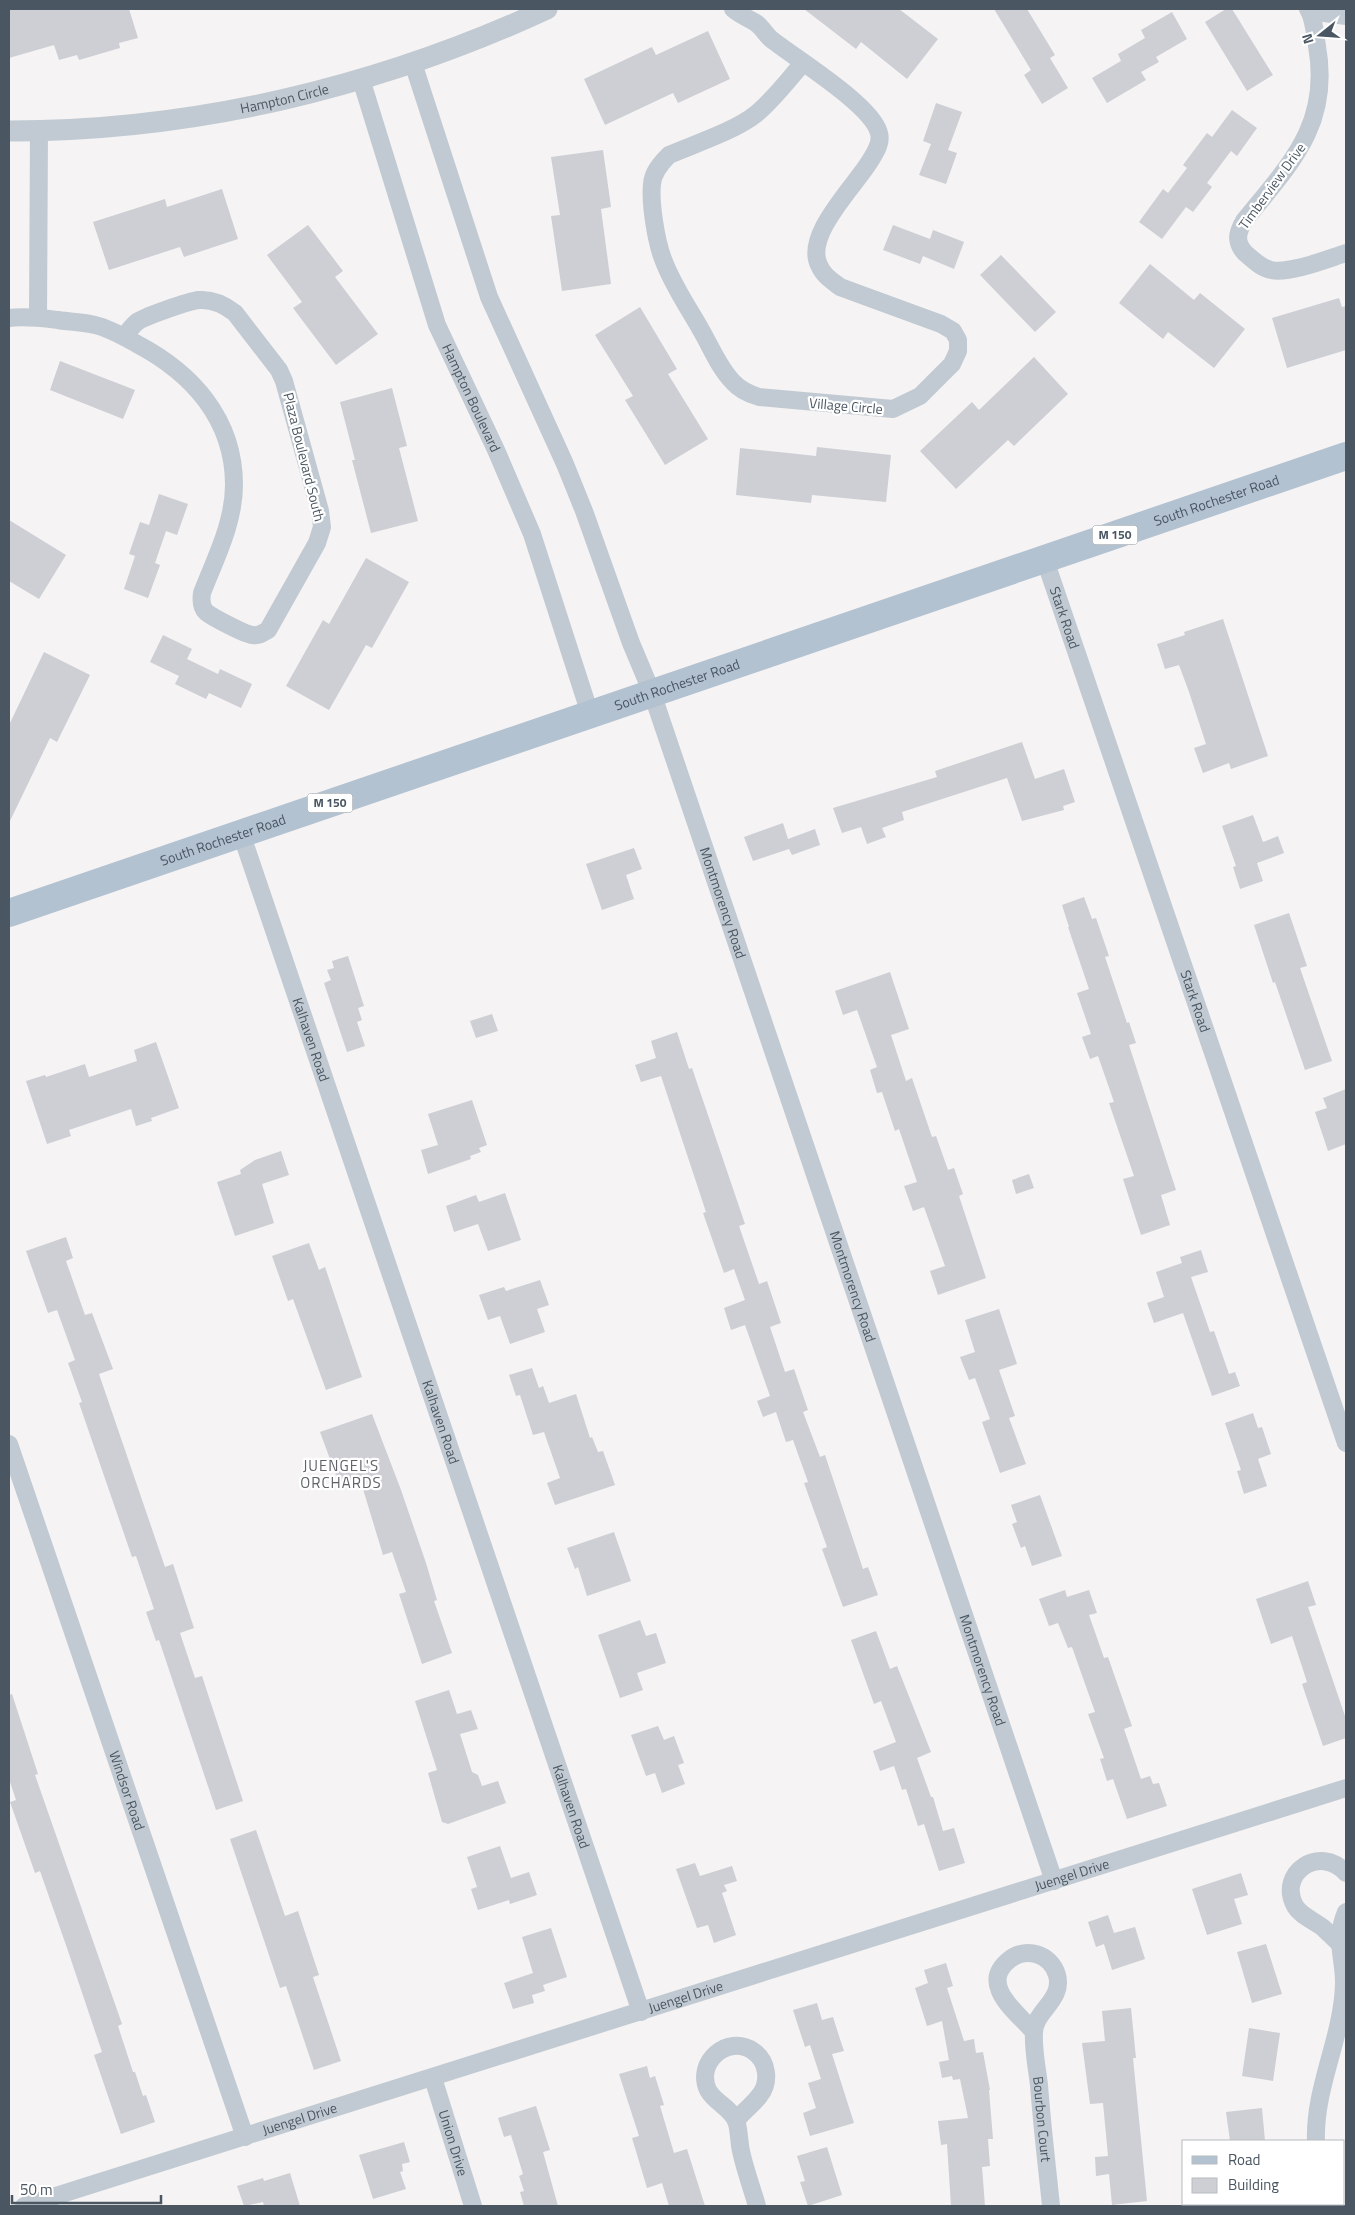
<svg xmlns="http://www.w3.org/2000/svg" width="1355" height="2215" font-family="'Titillium Web',sans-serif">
  <rect width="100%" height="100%" fill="#f5f3f3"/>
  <path fill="#cdcfd5" d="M9 9H129L138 38 119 43 120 48 79 60 77 55 59 60 54 45 9 58Z
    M804 9H899L938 39 907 79 861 42 856 49Z
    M994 9H1027L1055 55 1050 58 1068 88 1042 104 1024 75 1031 70Z
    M1226 9H1232L1273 75 1247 91 1205 22Z
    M1172 12 1187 39 1156 57 1159 62 1141 72 1146 80 1107 103 1092 78 1121 61 1118 54 1145 38 1141 30Z
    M708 31 730 79 678 103 673 93 605 125 584 79 652 47 656 55Z
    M936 103 962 112 948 150 957 153 946 184 919 175 931 144 923 141Z
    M1232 110 1257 128 1237 156 1231 151 1207 183 1212 187 1193 212 1186 207 1162 239 1139 222 1163 189 1168 193 1187 168 1183 165 1207 133 1212 137Z
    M603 150 611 207 601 209 611 284 562 291 551 216 560 215 551 157Z
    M222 189 238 239 184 257 180 247 109 270 93 222 165 199 167 207Z
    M308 225 343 271 335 277 378 334 336 365 293 308 302 302 267 255Z
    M893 225 930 239 933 230 964 242 954 269 923 256 920 264 883 250Z
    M1001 255 1056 312 1035 332 980 275Z
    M1150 264 1194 300 1200 293 1245 329 1214 368 1168 332 1163 339 1119 303Z
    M1339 298 1342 307 1346 306V350L1287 368 1272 318Z
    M640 307 677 369 668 374 708 439 665 465 625 400 633 396 595 335Z
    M1034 357 1068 394 1014 446 1008 440 956 489 920 451 972 402 979 410Z
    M60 361 135 390 123 419 50 390Z
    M392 388 407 446 399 448 418 521 371 533 352 460H355L340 402Z
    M817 447 891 455 886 502 812 495 811 503 736 495 740 448 816 456Z
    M159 494 188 504 177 535 166 531 155 563 160 565 148 598 124 589 135 556 129 554 140 522 149 525Z
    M9 520 66 555 39 599 9 581Z
    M366 558 409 582 372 648 366 645 329 710 286 686 323 620 329 624Z
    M1223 619 1268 756 1231 769 1229 763 1203 773 1194 748 1206 744 1189 692 1179 665 1165 669 1157 644 1185 635 1184 632Z
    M163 635 192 649 187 659 218 674 220 669 252 684 241 708 209 693 206 699 175 684 179 676 150 662Z
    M44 652 90 675 57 742 50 738 9 823V725Z
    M1022 742 1035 779 1064 769 1075 802 1063 806 1064 810 1022 821 1007 778 902 812 904 820 882 828 886 837 867 844 861 827 842 833 833 808 937 777 935 771Z
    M1253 815 1263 842 1278 836 1284 853 1257 863 1263 881 1240 889 1233 867 1236 866 1222 826Z
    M783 823 788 839 815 829 820 845 792 855 789 849 753 861 744 837Z
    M634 848 642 869 626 875 634 899 602 910 586 864Z
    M1084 897 1092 919 1096 918 1109 956 1105 957 1127 1023 1129 1022 1136 1043 1129 1045 1176 1190 1161 1195 1170 1225 1141 1235 1123 1179 1134 1176 1109 1103 1114 1102 1098 1056 1090 1059 1082 1037 1091 1034 1077 993 1089 989 1068 927H1069L1062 905Z
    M1289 913 1307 966 1300 968 1332 1061 1305 1070 1275 982 1273 983 1254 925Z
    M348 956 364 1006 358 1008 362 1020 357 1022 365 1046 347 1052 324 983 331 980 327 970 334 968 332 961Z
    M890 972 909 1029 891 1035 906 1081 912 1078 932 1137 936 1136 948 1170 954 1168 963 1194 959 1196 986 1278 938 1295 930 1271 945 1266 924 1207 913 1211 904 1186 917 1182 899 1129 895 1131 882 1092 877 1093 870 1070 877 1067 857 1010 843 1015 835 991Z
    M492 1014 498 1031 476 1038 470 1021Z
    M677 1032 689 1069 692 1068 745 1224 739 1226 759 1284 767 1281 781 1323 770 1327 785 1372 794 1369 808 1410 803 1412 820 1457 825 1455 863 1569 868 1567 878 1595 843 1607 822 1549 827 1547 804 1483 808 1482 793 1440 786 1442 776 1412 763 1417 757 1401 770 1396 745 1325 731 1330 724 1308 745 1300 734 1269 724 1273 703 1213 706 1212 661 1076 641 1082 635 1065 656 1058 651 1041Z
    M156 1042 179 1108 151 1118 152 1121 136 1126 131 1109 69 1130 71 1136 47 1144 26 1081 45 1075 46 1077 85 1064 89 1077 137 1061 134 1050Z
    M1346 1089V1144L1328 1151 1315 1112 1327 1108 1323 1098Z
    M472 1100 487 1145 479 1148 481 1152 470 1156 471 1159 428 1174 421 1150 438 1145 428 1114Z
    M281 1151 289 1175 262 1184 274 1223 235 1236 217 1182 241 1174 240 1170 255 1160Z
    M1029 1174 1034 1188 1016 1194 1012 1180Z
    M505 1193 521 1240 488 1251 478 1224 454 1232 446 1206 476 1195 479 1202Z
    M66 1237 73 1258 66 1261 85 1315 92 1313 113 1369 99 1374 165 1567 173 1564 194 1628 180 1633 195 1678 202 1676 243 1801 216 1810 159 1640 156 1641 146 1612 154 1609 136 1556 132 1557 79 1403 82 1402 68 1363 75 1360 57 1310 48 1313 26 1251Z
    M309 1243 319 1270 325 1267 362 1377 326 1390 293 1299 288 1301 272 1256Z
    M1201 1250 1208 1272 1191 1277 1210 1332 1214 1331 1229 1374 1235 1372 1240 1386 1212 1396 1183 1313 1154 1323 1147 1303 1164 1297 1156 1272 1182 1263 1180 1257Z
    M540 1280 549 1305 537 1309 545 1332 510 1344 500 1316 488 1320 479 1295 504 1287 506 1291Z
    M999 1309 1017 1364 999 1370 1015 1416 1009 1418 1026 1464 1000 1473 982 1422 990 1419 975 1378 969 1380 960 1357 975 1352 965 1320Z
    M532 1368 539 1388 543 1386 549 1403 576 1394 590 1438 592 1437 598 1452 603 1451 615 1485 555 1505 547 1483 560 1478 544 1432 533 1435 520 1395 516 1396 509 1375Z
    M1253 1413 1258 1428 1262 1427 1271 1454 1258 1459 1267 1486 1244 1494 1237 1471 1241 1470 1225 1423Z
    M372 1414 401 1490 426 1563 437 1600 434 1601 452 1653 422 1664 399 1594 406 1592 392 1552 383 1555 360 1479 340 1486 320 1432Z
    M1040 1495 1062 1556 1032 1566 1025 1546 1021 1548 1012 1524 1017 1522 1011 1505Z
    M614 1532 631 1581 587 1596 578 1567 575 1569 567 1548Z
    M1308 1581 1316 1605 1308 1607 1346 1719V1738L1323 1746 1302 1684 1307 1682 1292 1636 1271 1644 1256 1599Z
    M1065 1590 1067 1597 1089 1590 1097 1613 1089 1615 1104 1658 1108 1657 1132 1726 1124 1729 1141 1779 1150 1776 1153 1784 1159 1783 1167 1806 1127 1819 1113 1779 1107 1781 1100 1759 1104 1758 1088 1714 1095 1712 1072 1647 1068 1648 1058 1623 1049 1626 1039 1599Z
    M640 1620 646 1636 656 1633 666 1663 637 1673 643 1690 620 1698 598 1635Z
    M876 1631 890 1669 897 1666 931 1752 917 1758 931 1797H933L943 1831 954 1828 965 1863 939 1871 924 1824 918 1826 906 1789 902 1790 894 1766 880 1771 873 1751 896 1742 881 1701 874 1704 851 1640Z
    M449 1690 457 1714 471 1710 478 1729 460 1734 472 1772 478 1775 482 1786 498 1781 506 1803 448 1824 442 1822 428 1773 437 1770 415 1701Z
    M12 1694 38 1774 35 1775 122 2024 118 2026 133 2072H135L143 2096 146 2095 155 2122 121 2134 94 2055 102 2052 67 1948 40 1871 35 1873 10 1802 16 1800 9 1779V1695Z
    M658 1726 664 1740 674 1736 684 1763 678 1765 685 1784 662 1793 655 1773 646 1776 631 1735Z
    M256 1830 285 1916 298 1911 319 1975 313 1977 341 2061 314 2070 286 1986 280 1988 230 1839Z
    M500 1846 511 1878 529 1872 537 1895 510 1904 509 1900 478 1910 471 1889 477 1887 467 1857Z
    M695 1863 700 1876 732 1866 737 1881 724 1885 727 1891 722 1893 736 1935 714 1943 708 1925 697 1928 676 1869Z
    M1241 1873 1248 1895 1234 1899 1242 1924 1207 1935 1192 1889Z
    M1108 1915 1114 1933 1135 1927 1145 1959 1112 1970 1104 1944 1096 1947 1088 1922Z
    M551 1928 567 1977 543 1985 545 1991 532 1995 534 2003 513 2009 504 1983 533 1973 522 1937Z
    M1266 1944 1282 1994 1252 2003 1237 1952Z
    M946 1963 953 1986 947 1988 964 2041 974 2039 976 2053 983 2052 990 2090H989L993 2139H988L990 2166 982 2167 985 2206H951L947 2144 941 2145 938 2121 968 2118 960 2079 953 2080 952 2076 942 2078 939 2062 949 2060 942 2021 927 2026 915 1988 928 1983 924 1970Z
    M817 2003 822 2020 833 2017 839 2036 844 2051 832 2054 854 2123 810 2136 803 2113 816 2108 808 2083 821 2079 810 2045 805 2047 793 2010Z
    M1131 2008 1136 2058H1133L1147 2201 1112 2205 1109 2174 1096 2176 1095 2157 1108 2156 1103 2103 1090 2104 1082 2043 1105 2041 1102 2011Z
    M1249 2028 1280 2033 1273 2081 1242 2076Z
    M647 2066 650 2078 655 2076 664 2105 660 2106 674 2153 687 2149 705 2206H669L662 2183 647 2188 632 2138 639 2136 619 2074Z
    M536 2106 550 2150 543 2152 558 2206H524L520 2192 524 2191 519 2176 523 2174 511 2135 504 2137 498 2118Z
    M1262 2108 1265 2141H1230L1226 2112Z
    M404 2142 410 2162 402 2164 403 2171 400 2172 406 2189 373 2199 359 2155Z
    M827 2147 842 2195 808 2206 800 2182 805 2181 797 2156Z
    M290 2173 300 2206H264L263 2202 244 2206 237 2186 263 2178 264 2181Z"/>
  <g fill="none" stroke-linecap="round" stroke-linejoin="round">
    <g stroke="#c1cad2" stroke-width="18">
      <path d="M733 9C740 15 748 18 756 23 762 27 766 35 771 39 796 59 872 105 879 133 882 143 875 153 870 161 855 186 804 235 819 265 823 275 831 280 840 287L941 324 953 331 958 340V351L952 364 920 396 893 409 759 397C749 394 740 390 733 382 719 368 711 347 701 330 688 307 672 284 663 259 656 241 650 203 652 184 653 172 661 163 669 155 694 144 735 131 756 114 774 99 788 80 803 63"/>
      <path d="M1308 9C1314 18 1315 35 1317 46 1331 125 1290 164 1244 221 1237 233 1235 242 1245 253 1252 259 1261 268 1271 270 1290 274 1327 259 1346 253"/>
      <path d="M1310 11 1346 16"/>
      <path id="s1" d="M413 63 489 297 565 464 584 511 631 643 652 693 1054 1881"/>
      <path id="s2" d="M361 79 437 325 496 450 532 534 590 714"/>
      <path d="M38 317 39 131"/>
      <path d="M9 318C25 316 41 318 58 320 70 322 83 322 95 325 109 328 124 337 137 344 192 373 234 419 234 485 234 523 215 559 202 593 201 600 201 607 206 612 212 617 246 635 253 635 259 636 263 633 268 630L317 543 322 527 320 511 284 381 279 370 235 313C225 305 212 299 199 300 189 301 143 317 137 322 132 326 128 332 124 337"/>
      <path id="s3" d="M1045 560 1346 1443"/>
      <path id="s4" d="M241 833 641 2012"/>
      <path id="s5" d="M9 1444 245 2137"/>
      <path d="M1339 1943C1333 1938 1328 1932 1322 1927 1313 1920 1301 1916 1295 1906 1277 1873 1320 1844 1346 1873"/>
      <path id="s6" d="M1033 2031C1018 2013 978 1985 1009 1960 1026 1946 1051 1954 1057 1975 1064 2000 1034 2011 1034 2033 1033 2050 1037 2068 1039 2085 1042 2126 1047 2166 1051 2206"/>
      <path id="s7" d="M433 2078 473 2206"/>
      <path d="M736 2121C743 2111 753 2105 760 2095 770 2082 768 2061 753 2051 728 2034 695 2062 708 2090 714 2102 731 2108 736 2121 739 2127 739 2143 741 2151 745 2170 752 2188 757 2206"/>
      <path d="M1316 2141C1314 2087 1343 2037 1344 1983 1344 1955 1334 1941 1346 1912"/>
      <path d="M1326 2204V2206"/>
      <path id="s8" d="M24 2206 1346 1788"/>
    </g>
    <path stroke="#c1cad2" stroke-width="21" id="s9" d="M9 131C195 131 378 87 547 9"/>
    <path stroke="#b3c2d1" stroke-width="28" id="s10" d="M9 913 1346 456"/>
  </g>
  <g text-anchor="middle" stroke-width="4.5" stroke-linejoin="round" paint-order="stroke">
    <g fill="#fff" stroke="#808990" stroke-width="1">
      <rect x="1092.5" y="525.5" width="45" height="19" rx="4"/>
      <rect x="307.5" y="793.5" width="45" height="19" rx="4"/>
    </g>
    <g font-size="12" font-weight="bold" fill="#4a5661">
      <text x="1115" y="539">M 150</text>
      <text x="330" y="807">M 150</text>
    </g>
    <g font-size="14" fill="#4a5661" stroke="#fff">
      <text dy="5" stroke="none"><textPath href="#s9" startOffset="278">Hampton Circle</textPath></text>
      <text transform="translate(1272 186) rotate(-54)" y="5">Timberview Drive</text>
      <text dy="5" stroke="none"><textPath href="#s2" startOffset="338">Hampton Boulevard</textPath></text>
      <text transform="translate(846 406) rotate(5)" y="5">Village Circle</text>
      <text transform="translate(304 457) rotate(76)" y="5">Plaza Boulevard South</text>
      <text dy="5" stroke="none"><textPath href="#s10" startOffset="1276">South Rochester Road</textPath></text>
      <text dy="5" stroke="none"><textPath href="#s3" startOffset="61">Stark Road</textPath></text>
      <text dy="5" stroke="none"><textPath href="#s10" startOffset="706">South Rochester Road</textPath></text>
      <text dy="5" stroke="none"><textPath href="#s10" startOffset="226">South Rochester Road</textPath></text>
      <text dy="5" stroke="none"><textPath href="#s1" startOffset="896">Montmorency Road</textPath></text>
      <text dy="5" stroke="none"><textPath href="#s3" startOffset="466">Stark Road</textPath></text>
      <text dy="5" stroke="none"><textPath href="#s4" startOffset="218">Kalhaven Road</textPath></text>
      <text dy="5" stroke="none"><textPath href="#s1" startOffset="1301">Montmorency Road</textPath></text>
      <text dy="5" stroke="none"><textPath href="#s4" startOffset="622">Kalhaven Road</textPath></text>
      <text dy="5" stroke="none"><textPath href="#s1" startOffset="1706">Montmorency Road</textPath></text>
      <text dy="5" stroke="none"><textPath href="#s5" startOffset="366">Windsor Road</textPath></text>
      <text dy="5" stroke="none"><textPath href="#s4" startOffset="1028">Kalhaven Road</textPath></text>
      <text dy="5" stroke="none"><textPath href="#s8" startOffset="1099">Juengel Drive</textPath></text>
      <text dy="5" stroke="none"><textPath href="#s8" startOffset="694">Juengel Drive</textPath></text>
      <text dy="5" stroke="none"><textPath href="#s6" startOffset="298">Bourbon Court</textPath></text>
      <text dy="5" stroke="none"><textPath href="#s8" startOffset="289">Juengel Drive</textPath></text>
      <text dy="5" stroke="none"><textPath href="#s7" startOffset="68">Union Drive</textPath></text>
    </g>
    <g font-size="15" letter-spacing="1" fill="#5f6368" stroke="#fff">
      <text x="341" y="1471">JUENGEL'S<tspan x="341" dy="17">ORCHARDS</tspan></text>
    </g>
  </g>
  <rect width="1355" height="2215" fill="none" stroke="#4a5661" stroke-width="20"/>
  <rect x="1182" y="2140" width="162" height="65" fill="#ffffff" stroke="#b7bbc0"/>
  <rect x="1192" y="2156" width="25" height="8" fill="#b3c2d1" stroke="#b7bbc0"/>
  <text x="1228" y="2165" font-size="15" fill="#4a5661">Road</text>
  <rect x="1192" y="2178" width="25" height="15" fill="#cdcfd5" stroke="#b7bbc0"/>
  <text x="1228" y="2190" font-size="15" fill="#4a5661">Building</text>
  <g transform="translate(1320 35) rotate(253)" stroke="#ffffff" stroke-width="4" paint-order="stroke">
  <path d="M0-4L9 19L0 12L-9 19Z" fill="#4a5661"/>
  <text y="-8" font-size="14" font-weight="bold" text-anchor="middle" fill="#4a5661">N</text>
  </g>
  <path d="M12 2195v8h149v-8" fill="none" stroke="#4a5661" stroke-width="2.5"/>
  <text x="20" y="2195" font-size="15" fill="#4a5661" stroke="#ffffff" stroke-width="4" paint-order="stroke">50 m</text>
</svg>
